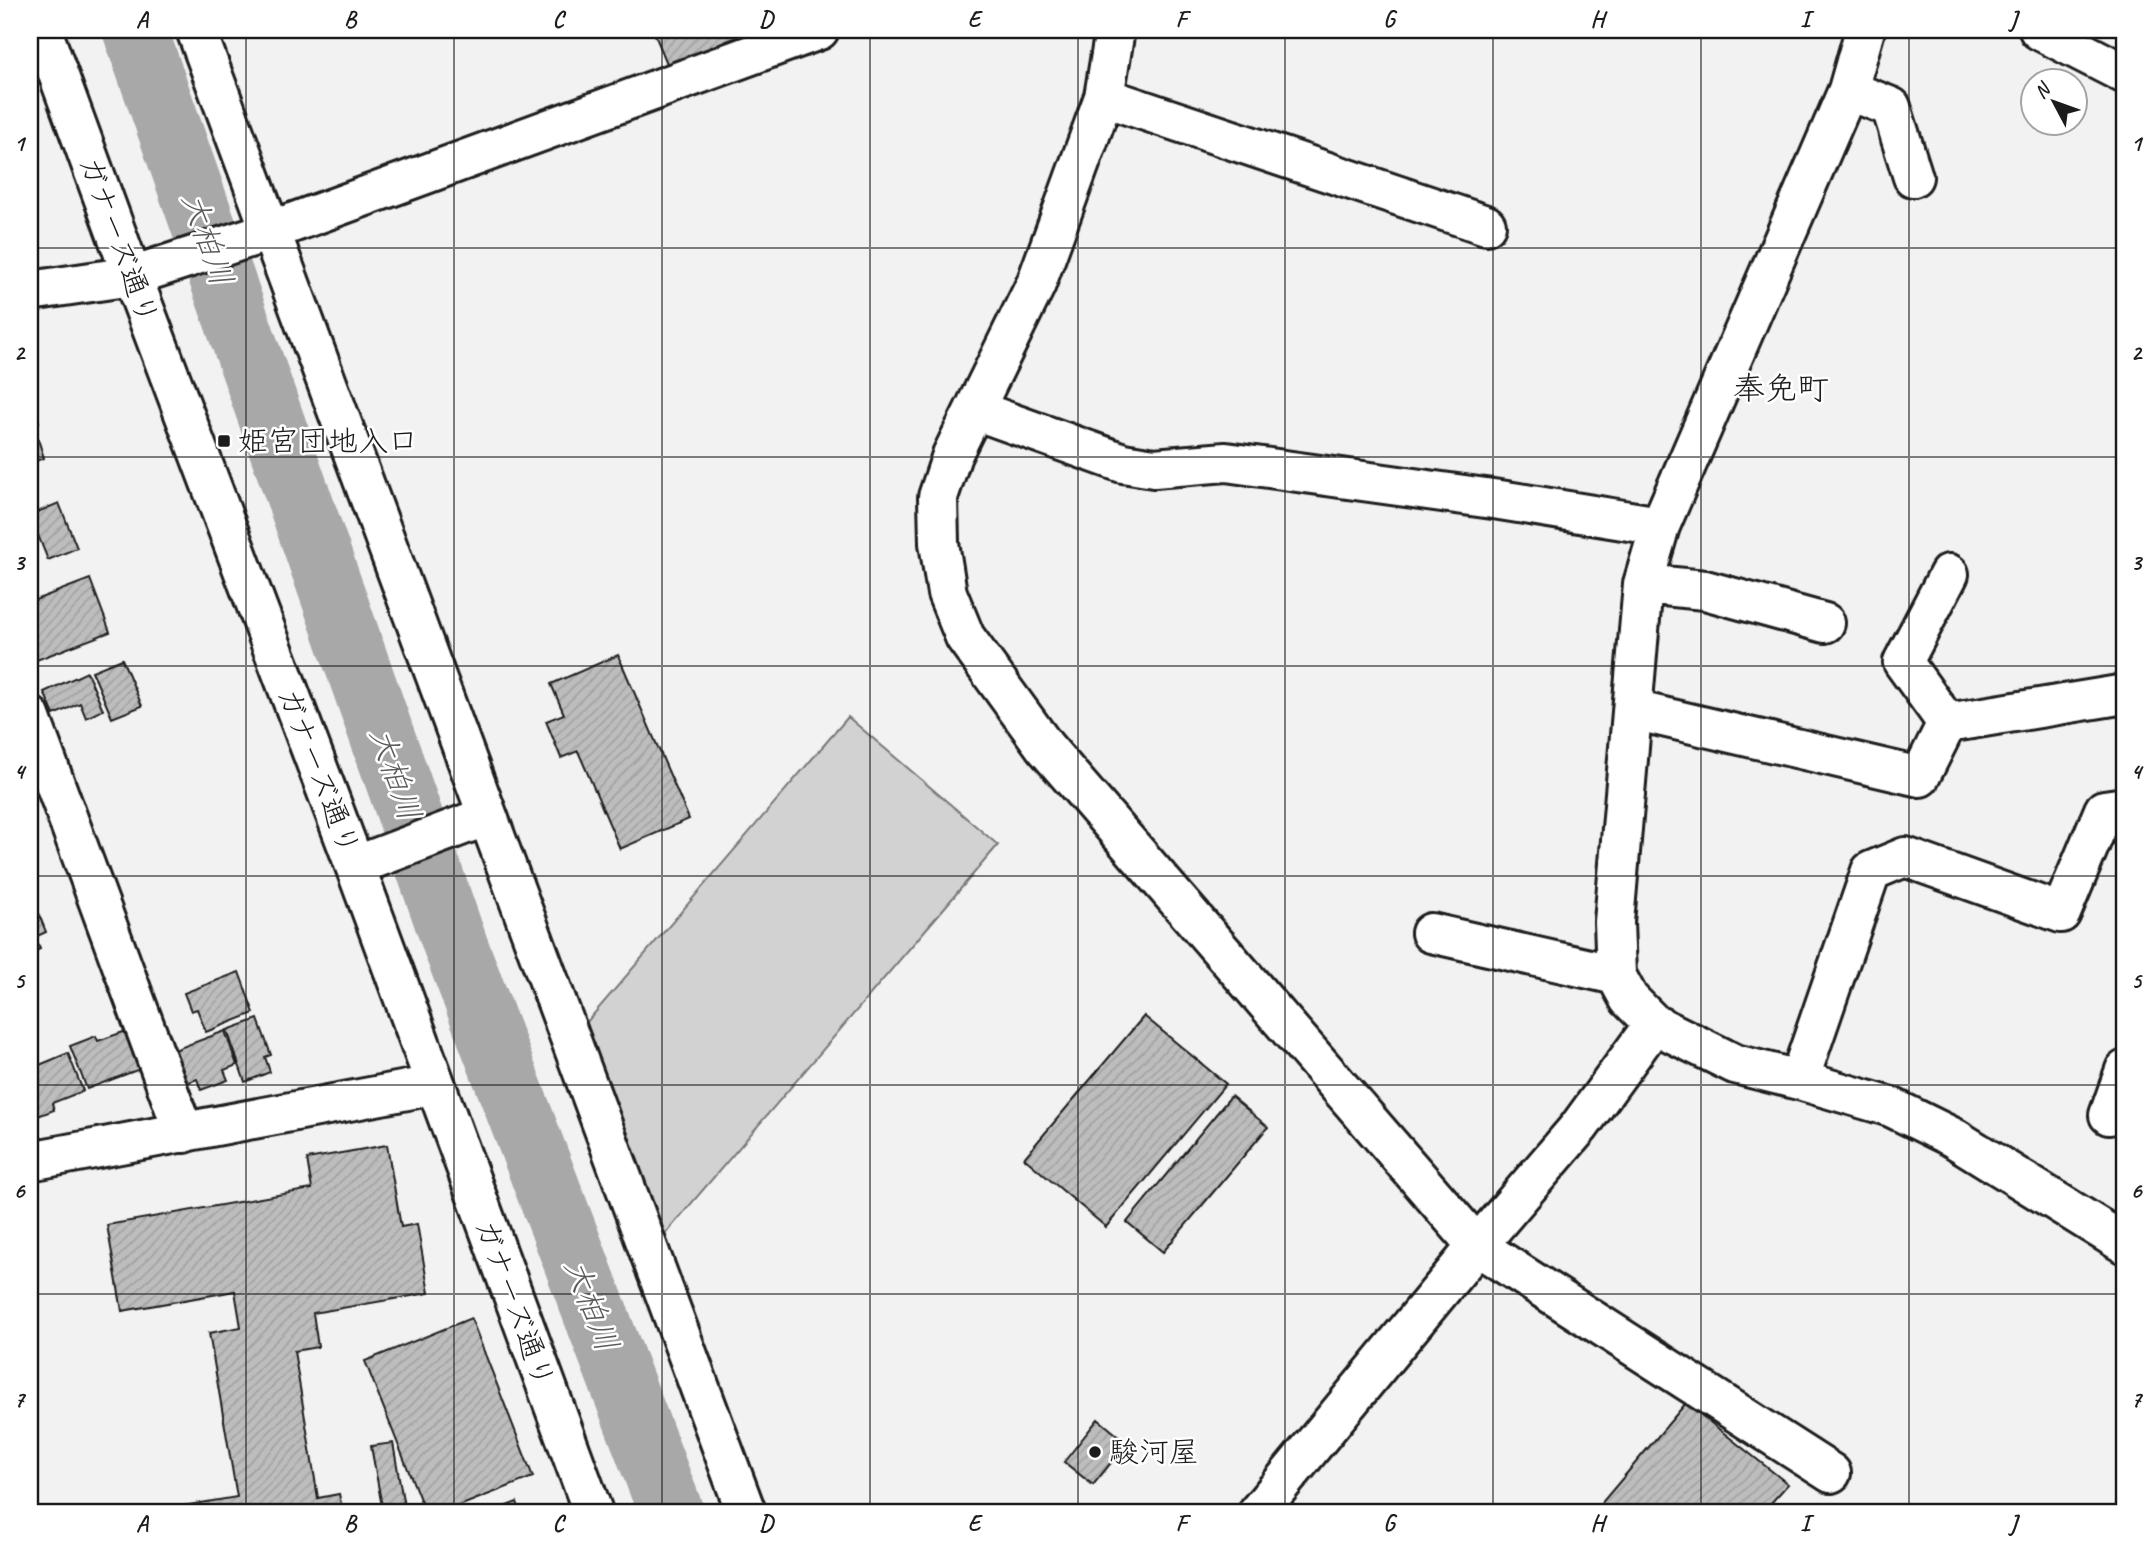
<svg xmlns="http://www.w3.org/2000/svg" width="2155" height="1542" font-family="Caveat,'Klee One',sans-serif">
  <defs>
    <pattern id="building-hatch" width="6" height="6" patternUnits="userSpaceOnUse" patternTransform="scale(1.75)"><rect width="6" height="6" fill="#bdbdbd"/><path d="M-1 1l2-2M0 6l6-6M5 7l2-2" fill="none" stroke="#a2a2a2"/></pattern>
  </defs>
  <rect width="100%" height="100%" fill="#f2f2f2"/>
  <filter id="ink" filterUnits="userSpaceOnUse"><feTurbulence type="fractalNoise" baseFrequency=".0143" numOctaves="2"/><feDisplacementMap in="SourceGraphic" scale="14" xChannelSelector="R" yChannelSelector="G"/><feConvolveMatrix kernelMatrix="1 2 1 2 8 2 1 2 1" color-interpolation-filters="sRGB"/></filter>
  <g filter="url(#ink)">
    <path fill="#d2d2d2" stroke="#777" stroke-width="2" d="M848 717 998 845 661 1239 574 1037Z"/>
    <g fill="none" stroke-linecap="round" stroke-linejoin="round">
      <path stroke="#a8a8a8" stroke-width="65" d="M135 30 456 947 671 1512"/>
    </g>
    <path fill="url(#building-hatch)" stroke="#1c1c1c" stroke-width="2" d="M653 30H750L751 31 668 66Z
      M30 400 39 422 30 426Z
      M37 436 44 458 30 463V439Z
      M59 503 77 548 48 560 30 515Z
      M90 579 110 632 34 661 30 650V602Z
      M618 655 689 819 620 849 578 751 561 758 546 721 564 714 551 684Z
      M122 659 142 706 112 718 92 671Z
      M87 672 103 710 86 718 80 703 54 715 44 692Z
      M38 912 46 932 35 937 40 949 30 954V915Z
      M239 972 254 1013 206 1032 197 1009 191 1011 184 993Z
      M1144 1016 1226 1084 1106 1227 1024 1158Z
      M258 1019 271 1055 265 1057 270 1072 245 1082 227 1030Z
      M126 1031 140 1069 87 1089 70 1046 96 1036 98 1041Z
      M225 1031 237 1065 224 1070 228 1080 201 1090 197 1079 187 1083 174 1050Z
      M68 1053 83 1091 52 1103 54 1110 30 1119V1069Z
      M1231 1096 1268 1127 1163 1252 1127 1222Z
      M387 1145 401 1227 417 1224 429 1293 313 1313 318 1347 294 1351 318 1498 339 1494 343 1512H147L237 1497 209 1333 241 1327 235 1291 122 1311 107 1225 312 1189 307 1159Z
      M471 1318 533 1477 444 1512H425L365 1361Z
      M1686 1403 1788 1484 1763 1512H1594Z
      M1098 1419 1127 1443 1093 1485 1064 1462Z
      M393 1443 405 1512H383L371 1446Z
      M517 1502 521 1512H491Z"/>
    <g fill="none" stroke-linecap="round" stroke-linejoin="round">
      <defs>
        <path id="minor" d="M42 30 132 276 355 866 593 1512
          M196 30 746 1512
          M1115 30 1104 97 1036 284 952 455 938 497 939 543 947 593 965 637 1045 747 1477 1246 1831 1473
          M1865 30 1848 90 1660 526 1643 584 1614 922 1616 975 1629 999 1654 1024 1735 1064 1799 1080 1891 1107 1954 1138 2125 1244
          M2039 30 2125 74
          M1848 90 1891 107 1913 177
          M1104 97 1486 225
          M30 291 132 276 270 231 819 30
          M975 410 1123 463 1154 468 1226 462 1500 500 1660 526
          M1643 584 1705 590 1825 623
          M1633 710 1920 777 1947 723 2125 694
          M30 716 184 1133
          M1947 723 1903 662 1949 574
          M355 866 487 816
          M1431 933 1616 975
          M1799 1080 1871 871 1905 857 2061 913 2104 810 2125 807
          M2109 1115 2125 1070
          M30 1161 434 1085
          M1258 1512 1477 1246 1579 1127 1654 1024"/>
      </defs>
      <use href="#minor" stroke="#1c1c1c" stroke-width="44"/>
      <use href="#minor" stroke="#fff" stroke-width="38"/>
    </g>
  </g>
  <path fill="none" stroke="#1c1c1c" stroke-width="2" stroke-opacity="0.55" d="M246 30V1512M454 30V1512M662 30V1512M870 30V1512M1078 30V1512M1285 30V1512M1493 30V1512M1701 30V1512M1909 30V1512M30 248H2125M30 457H2125M30 666H2125M30 876H2125M30 1085H2125M30 1294H2125"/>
  <g fill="#1c1c1c" stroke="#fff" stroke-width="2.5">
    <rect x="217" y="434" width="14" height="14" rx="3.5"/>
    <circle cx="1095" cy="1452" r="7"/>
  </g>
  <g text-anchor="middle" stroke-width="5" stroke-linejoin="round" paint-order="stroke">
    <g font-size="30" fill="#1c1c1c" stroke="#fff">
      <text transform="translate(119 240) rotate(70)" y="10">ガナーズ通り</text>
      <text transform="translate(319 771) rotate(69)" y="10">ガナーズ通り</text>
      <text transform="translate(515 1303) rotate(70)" y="10">ガナーズ通り</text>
    </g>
    <g font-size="30" fill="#1c1c1c" stroke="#fff" text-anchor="start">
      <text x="238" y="451">姫宮団地入口</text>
      <text x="1109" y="1462">駿河屋</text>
    </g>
    <g font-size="32" font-style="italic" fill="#5b5b5b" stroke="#fff">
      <text transform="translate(208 239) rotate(71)" y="11">大柏川</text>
      <text transform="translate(396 774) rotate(71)" y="11">大柏川</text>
      <text transform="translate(592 1305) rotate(69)" y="11">大柏川</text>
    </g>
    <g font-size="32" fill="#1c1c1c" stroke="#fff">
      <text x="1781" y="399">奉免町</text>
    </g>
  </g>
  <rect width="2155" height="1542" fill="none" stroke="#fff" stroke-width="77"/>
  <g transform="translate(2054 102) rotate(311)"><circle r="33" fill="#ffffff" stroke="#a4a4a4" stroke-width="2"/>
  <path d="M0-5L12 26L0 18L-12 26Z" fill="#1c1c1c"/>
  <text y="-10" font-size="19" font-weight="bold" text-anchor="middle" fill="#1c1c1c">N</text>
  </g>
  <rect x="38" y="38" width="2078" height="1466" fill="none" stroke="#1c1c1c" stroke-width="2.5"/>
  <g font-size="23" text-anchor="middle" font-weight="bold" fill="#1c1c1c">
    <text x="142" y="27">A</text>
    <text x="350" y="27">B</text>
    <text x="558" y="27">C</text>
    <text x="766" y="27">D</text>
    <text x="974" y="27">E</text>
    <text x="1181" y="27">F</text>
    <text x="1389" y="27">G</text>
    <text x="1597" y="27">H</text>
    <text x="1805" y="27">I</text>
    <text x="2013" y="27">J</text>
    <text x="19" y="151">1</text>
    <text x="2136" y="151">1</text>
    <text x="19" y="360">2</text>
    <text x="2136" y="360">2</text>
    <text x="19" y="570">3</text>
    <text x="2136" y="570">3</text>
    <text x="19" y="779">4</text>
    <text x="2136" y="779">4</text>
    <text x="19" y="988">5</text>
    <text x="2136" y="988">5</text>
    <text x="19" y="1198">6</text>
    <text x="2136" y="1198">6</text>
    <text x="19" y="1407">7</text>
    <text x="2136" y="1407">7</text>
    <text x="142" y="1531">A</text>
    <text x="350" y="1531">B</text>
    <text x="558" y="1531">C</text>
    <text x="766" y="1531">D</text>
    <text x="974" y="1531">E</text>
    <text x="1181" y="1531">F</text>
    <text x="1389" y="1531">G</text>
    <text x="1597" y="1531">H</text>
    <text x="1805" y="1531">I</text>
    <text x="2013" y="1531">J</text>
  </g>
</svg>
